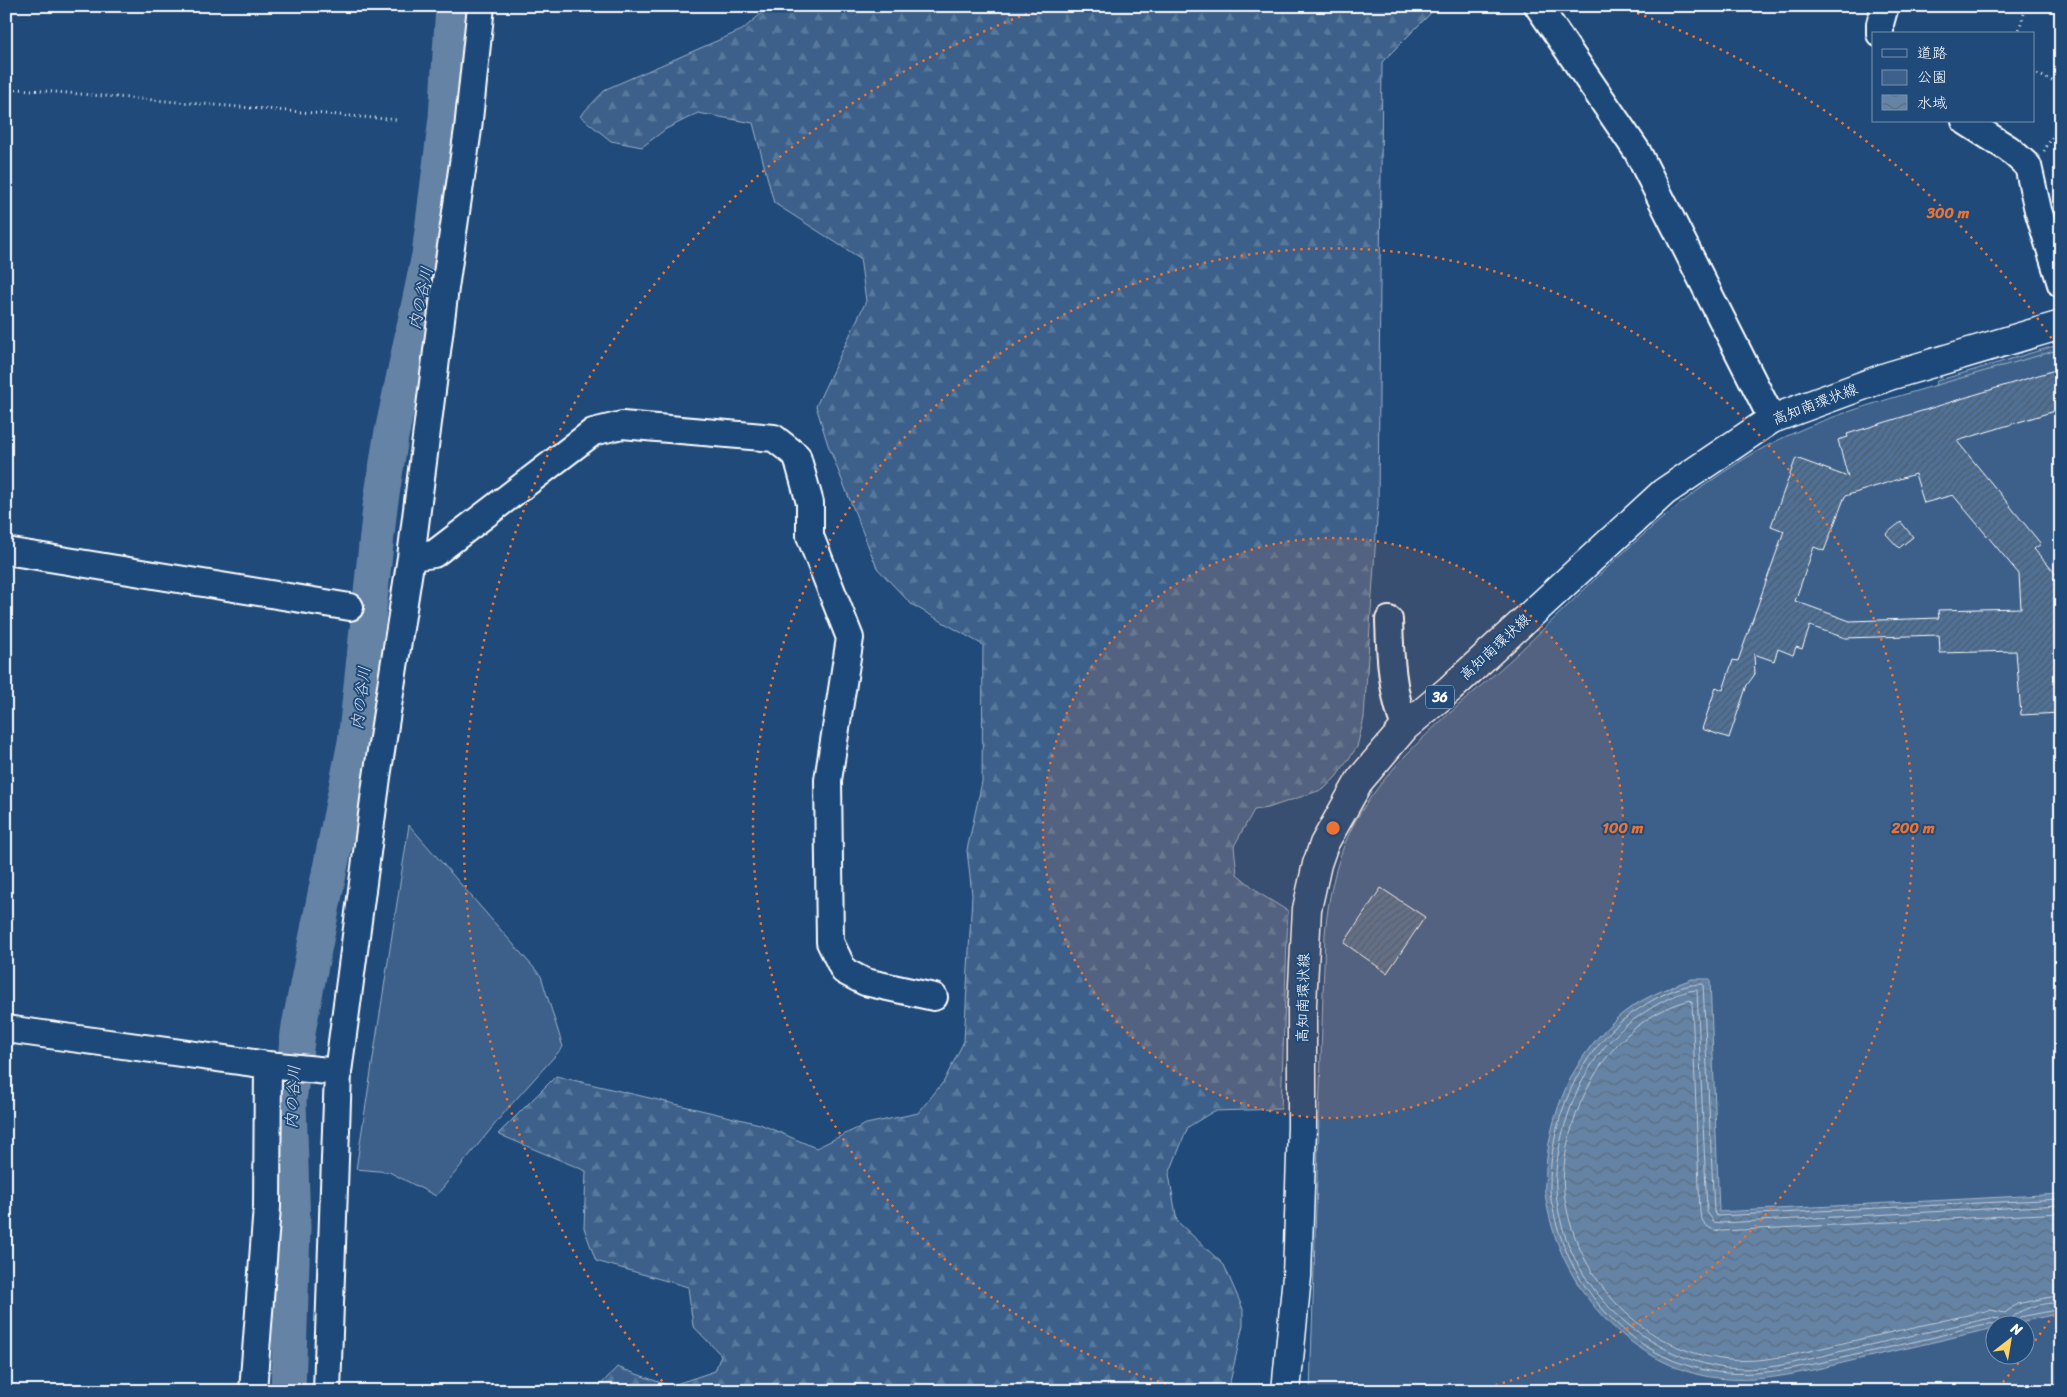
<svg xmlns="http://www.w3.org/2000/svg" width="2067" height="1397" font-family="Sriracha,'Klee One',sans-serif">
  <defs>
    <pattern id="forest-firs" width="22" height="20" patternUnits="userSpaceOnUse" patternTransform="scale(1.25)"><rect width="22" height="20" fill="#3c618b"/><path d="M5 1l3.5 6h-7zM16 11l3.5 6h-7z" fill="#59799c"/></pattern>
    <pattern id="water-waves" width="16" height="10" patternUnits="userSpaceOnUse" patternTransform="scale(1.25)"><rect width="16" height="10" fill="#6583a4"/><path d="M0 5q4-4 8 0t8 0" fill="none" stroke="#5b6d81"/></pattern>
    <pattern id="building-hatch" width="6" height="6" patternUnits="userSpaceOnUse" patternTransform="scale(1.25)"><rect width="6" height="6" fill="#507197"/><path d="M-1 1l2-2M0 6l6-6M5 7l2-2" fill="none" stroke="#4e5b6a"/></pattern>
  </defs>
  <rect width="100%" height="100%" fill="#1f4a7a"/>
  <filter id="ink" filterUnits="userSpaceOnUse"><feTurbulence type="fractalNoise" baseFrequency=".02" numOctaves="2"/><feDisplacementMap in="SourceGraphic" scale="10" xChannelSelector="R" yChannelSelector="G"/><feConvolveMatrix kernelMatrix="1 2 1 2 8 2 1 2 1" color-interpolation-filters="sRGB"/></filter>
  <g filter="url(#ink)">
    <path fill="url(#forest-firs)" stroke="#9eb0c5" d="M770 6H1438L1382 62 1378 504 1364 718 1357 747 1336 777 1324 789 1268 808 1254 810 1234 846 1237 874 1262 895 1288 911 1281 1109 1214 1111 1188 1127 1169 1174 1177 1221 1224 1265 1243 1309V1325L1228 1391H595L617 1367 670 1386 715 1371 721 1355 693 1326 688 1287 596 1261 584 1228 586 1171 498 1134 556 1076 760 1124 816 1148 866 1124 918 1113 944 1081 964 1041 972 895 967 850 982 782 983 645 911 604 877 568 828 445 816 406 866 301 860 258 774 203 753 123 698 113 666 129 642 147 611 141 580 116 606 89 742 30Z
      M2061 344V365L1930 395 1937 381Z"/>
    <path fill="#3c618b" stroke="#9eb0c5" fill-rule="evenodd" d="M2061 349V1391H1310L1325 934C1329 890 1339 844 1364 807 1405 745 1464 703 1518 653 1594 582 1665 504 1756 452 1808 422 1865 406 1923 389 1969 376 2015 362 2061 349ZM1994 1324H2024V1354H1994Z
      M409 825 541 976 563 1047 509 1107 436 1196 389 1172 356 1169Z"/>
    <path fill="url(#water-waves)" stroke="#a3b5c8" d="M1692 979H1710L1719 1212 2061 1194V1313L2011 1324H1994V1328C1951 1338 1907 1348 1864 1358 1806 1371 1745 1391 1686 1371 1609 1344 1556 1274 1545 1193 1544 1185 1546 1177 1546 1168 1550 1112 1573 1058 1615 1020 1636 1000 1665 989 1692 979Z"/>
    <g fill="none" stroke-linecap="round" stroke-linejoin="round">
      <path stroke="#c1cddb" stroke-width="1" d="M2061 1213 1721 1231C1709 1230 1702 1224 1700 1213L1692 1002 1690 1000C1624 1018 1585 1075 1569 1138 1565 1154 1562 1175 1564 1192 1574 1274 1637 1347 1721 1359 1762 1365 1804 1352 1843 1343 1892 1332 1941 1321 1990 1310L2005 1313 2017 1304 2061 1295
        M1996 1324C1982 1322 1951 1333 1935 1337 1904 1344 1873 1351 1842 1358 1791 1369 1741 1382 1689 1366 1623 1346 1574 1288 1556 1222 1554 1212 1550 1200 1550 1189 1549 1123 1577 1053 1631 1014 1651 1000 1678 984 1703 984L1714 1211 1717 1216 2061 1199
        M2005 1324 2000 1319 1991 1318C1943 1328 1894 1340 1846 1350 1805 1360 1761 1374 1719 1367 1635 1352 1562 1278 1556 1191 1554 1162 1562 1130 1572 1104 1585 1070 1605 1040 1636 1018 1652 1007 1676 991 1697 990L1707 1212 1714 1222 1721 1223 2061 1205
        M2010 1324C2011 1308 2047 1303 2061 1302
        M2016 1324 2020 1317 2061 1309"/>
      <path stroke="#6583a4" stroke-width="35" d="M288 1391 293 1228 289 1101 299 1026 355 742 380 507 391 437 429 255 446 118 453 6"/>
    </g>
    <path fill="url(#building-hatch)" stroke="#fff" fill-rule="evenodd" d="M2055 370 2061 388V409L1957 441 2041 544 2034 549 2061 580V713L2021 715 2016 651 1940 653 1939 635 1845 638 1810 626 1802 649 1796 647 1793 655 1778 649 1774 661 1754 654 1755 674 1747 685 1729 738 1702 729 1716 687 1723 690 1733 660 1738 661 1784 531 1771 526 1796 458 1848 477 1838 440 1848 437 1847 434ZM1915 474 1924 503 1953 495 2019 574 2021 608 1938 610 1939 618 1850 621 1795 601 1814 547 1824 551 1845 496Z
      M1901 522 1913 537 1899 548 1886 534Z
      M1381 888 1425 917 1387 973 1344 943Z"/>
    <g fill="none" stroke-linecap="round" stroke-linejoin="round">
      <defs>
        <path id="minor" d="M1538 6 1637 151 1772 419
          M1880 34V24L1885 6
          M1965 121 2009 149 2028 166 2038 210 2061 284
          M6 551 350 607
          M411 557 434 554 593 432 622 425 774 438 797 456 810 503V536L850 638 828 780 830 942 844 971 865 982 934 997
          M1389 620C1390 656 1392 693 1405 727
          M6 1029 268 1065 338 1072
          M253 1391 267 1207 268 1065
          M327 1391 338 1072 377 777 411 557 445 288 468 129 481 6"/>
        <path id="major" d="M1286 1391 1297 1276 1302 1127V1004L1307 909 1317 864 1324 844 1360 780 1405 727 1450 689 1664 492 1772 419 1889 376 2061 325"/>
      </defs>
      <use href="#minor" stroke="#fff" stroke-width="30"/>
      <use href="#major" stroke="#fff" stroke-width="31"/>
      <path stroke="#fff" stroke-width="3" stroke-dasharray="1 4" stroke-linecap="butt" d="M2018 34 2026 6
        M2033 72 2059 84
        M2061 80 2056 104 2061 120
        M6 88 399 120
        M2044 151 2061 122"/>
      <use href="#minor" stroke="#1f4a7a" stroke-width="26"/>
      <use href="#major" stroke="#1f4a7a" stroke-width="28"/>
    </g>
  </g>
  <circle cx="1333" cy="828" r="290" fill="#eb7230" fill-opacity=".12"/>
  <g fill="none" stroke="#eb7230" stroke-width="2.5" stroke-dasharray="2.5 5">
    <circle cx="1333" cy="828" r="290"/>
    <path d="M1188 1390A580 580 0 1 1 1478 1390"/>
    <path d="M2058 1308A870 870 0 0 1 1999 1387M667 1387A870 870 0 0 1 1043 8M1623 8A870 870 0 0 1 2058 348"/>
  </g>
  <g text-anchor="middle" stroke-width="4" stroke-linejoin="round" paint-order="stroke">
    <rect fill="#1f4a7a" stroke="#bcc9d7" stroke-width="1" x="1426" y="685.5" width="28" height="23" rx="4"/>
    <g font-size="14" font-weight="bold" fill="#fff">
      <text x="1440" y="702">36</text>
    </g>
    <g font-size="15" fill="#fff" stroke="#1f4a7a">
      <text transform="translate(1815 404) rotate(-21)" y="5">高知南環状線</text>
      <text transform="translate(1495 647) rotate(-43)" y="5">高知南環状線</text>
      <text transform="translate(1303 998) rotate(-89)" y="5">高知南環状線</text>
    </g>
    <g font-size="16" font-style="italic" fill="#d8e0e8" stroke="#1f4a7a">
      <text transform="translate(420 298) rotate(-78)" y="6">内の谷川</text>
      <text transform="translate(360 698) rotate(-83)" y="6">内の谷川</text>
      <text transform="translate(292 1097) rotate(-87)" y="6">内の谷川</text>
    </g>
  </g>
  <circle cx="1333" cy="828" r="8" fill="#eb7230" stroke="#1f4a7a" stroke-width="2.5"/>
  <g font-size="15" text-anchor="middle" font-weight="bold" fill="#eb7230" stroke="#1f4a7a" stroke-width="4" stroke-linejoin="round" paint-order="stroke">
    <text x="1948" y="218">300 m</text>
    <text x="1623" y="833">100 m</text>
    <text x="1913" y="833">200 m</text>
  </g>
  <rect width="2067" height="1397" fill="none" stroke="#1f4a7a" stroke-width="25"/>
  <rect x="12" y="12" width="2042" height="1372" fill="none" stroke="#fff" stroke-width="2" filter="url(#ink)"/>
  <rect x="1872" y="32" width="162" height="90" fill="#1f4a7a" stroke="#7992af"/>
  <rect x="1882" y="49" width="25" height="8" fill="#1f4a7a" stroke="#7992af"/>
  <text x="1917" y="58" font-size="15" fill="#ffffff">道路</text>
  <rect x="1882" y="70" width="25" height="15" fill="#3c618b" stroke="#7992af"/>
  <text x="1917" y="82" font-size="15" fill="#ffffff">公園</text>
  <rect x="1882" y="95" width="25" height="15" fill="url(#water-waves)" stroke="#7992af"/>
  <text x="1917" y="108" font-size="15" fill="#ffffff">水域</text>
  <g transform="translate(2010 1340) rotate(31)"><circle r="24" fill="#1f4a7a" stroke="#7992af"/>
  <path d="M0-4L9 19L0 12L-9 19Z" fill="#ffd166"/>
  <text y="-8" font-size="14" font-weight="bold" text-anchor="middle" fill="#ffffff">N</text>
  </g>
</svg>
